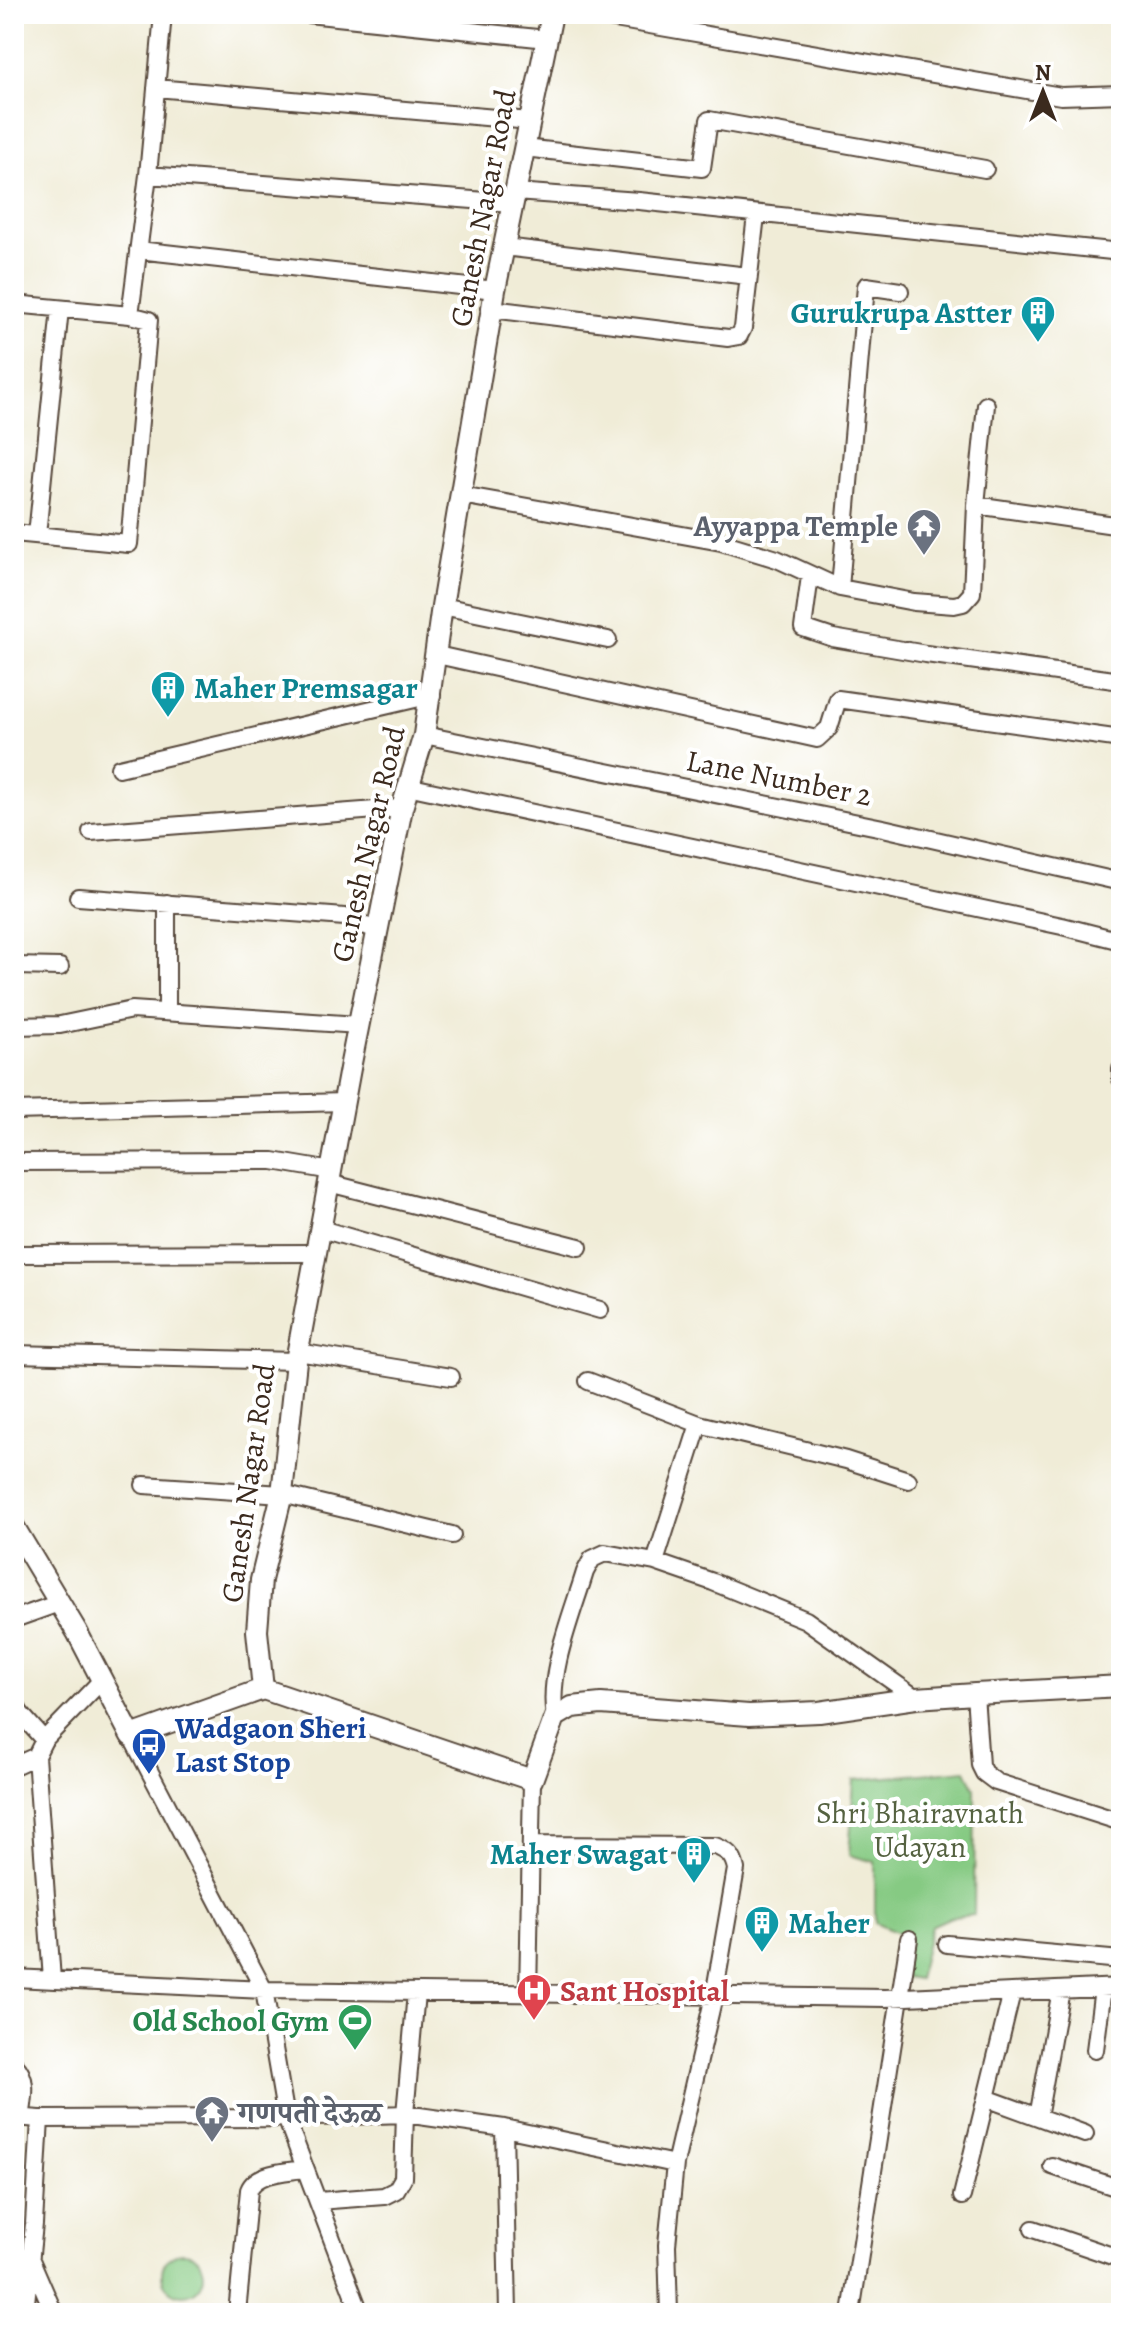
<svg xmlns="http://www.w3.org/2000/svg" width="1135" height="2327" font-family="Alegreya,'Noto Serif Devanagari',serif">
  <rect width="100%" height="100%" fill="#fff"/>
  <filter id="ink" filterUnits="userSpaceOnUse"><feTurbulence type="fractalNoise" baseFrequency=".0125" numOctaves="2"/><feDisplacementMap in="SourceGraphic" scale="16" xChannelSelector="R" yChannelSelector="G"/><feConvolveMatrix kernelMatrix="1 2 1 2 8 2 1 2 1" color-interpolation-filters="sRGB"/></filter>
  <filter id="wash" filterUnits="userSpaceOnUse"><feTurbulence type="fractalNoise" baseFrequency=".006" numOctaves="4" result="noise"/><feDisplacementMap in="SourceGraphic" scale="32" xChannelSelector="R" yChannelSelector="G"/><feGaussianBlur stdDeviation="1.8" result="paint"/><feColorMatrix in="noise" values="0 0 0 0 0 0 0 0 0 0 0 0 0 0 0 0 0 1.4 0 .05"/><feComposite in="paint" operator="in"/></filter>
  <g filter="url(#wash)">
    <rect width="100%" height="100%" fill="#f0ecd7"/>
    <path fill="#86ca83" stroke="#607a50" stroke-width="2" d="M966 1770 975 1789 974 1915 951 1917 931 1926 918 1979 899 1976 902 1935 875 1923V1862L849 1855 854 1780Z
      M162 2274a21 21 0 1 1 42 0a21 21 0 1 1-42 0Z"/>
  </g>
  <g filter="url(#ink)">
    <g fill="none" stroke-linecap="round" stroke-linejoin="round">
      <defs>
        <path id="minor" d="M308 14 547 39
          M586 14 1061 96 1121 94
          M156 88 530 121
          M524 148 702 168 709 120 985 169
          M148 175 512 203
          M515 192 639 201 1121 252
          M504 247 748 276
          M138 250 495 290
          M14 304 130 315 149 320 129 544 14 533
          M492 309 728 338 739 336 743 328 756 215
          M130 315 148 175 163 14
          M461 495 721 542 777 559 840 588 914 602 954 605 963 603 972 593 976 505 1121 526
          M976 505 986 405
          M37 535 60 309
          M810 576 803 628 833 638 926 654 1121 681
          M840 588 866 286 900 291
          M442 606 608 640
          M437 655 817 739 829 728 838 699 1121 739
          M424 735 883 828 1121 882
          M119 768 432 695
          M407 786 1062 926 1121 941
          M91 832 402 808
          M78 897 345 917 378 931
          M167 903V1012
          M14 966 60 967
          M14 1026 60 1025 132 1010 359 1025
          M1121 1069V1079
          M14 1111 344 1102
          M14 1162 273 1161 332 1171
          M329 1183 579 1247
          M321 1229 600 1310
          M14 1254 317 1253
          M298 1352 451 1377
          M14 1354 296 1361
          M588 1381 699 1424 846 1460 908 1480
          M144 1485 282 1494 452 1535
          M655 1562 699 1424
          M14 1619 59 1603
          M975 1694 980 1765 984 1773 996 1782 1121 1822
          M14 1702 20 1713 44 1740
          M555 1717C547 1673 572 1615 585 1572L592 1559 605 1553 655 1562 713 1582 806 1620 916 1698
          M131 1736 264 1990 286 2118 359 2310 358 2313
          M36 1756 52 1980
          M14 1766 36 1756 44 1740 102 1680
          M531 1845 715 1846C728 1851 733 1855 736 1869L714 1996 675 2164 667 2245 669 2313
          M947 1944 1121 1960
          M14 1978 264 1990 885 1998 1121 1987
          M528 1995 532 1780
          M1095 2050 1103 1988
          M14 2064C29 2078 24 2099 21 2118
          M986 2098 1085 2134
          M14 2117 40 2119 286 2118 405 2114 504 2128 675 2164
          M1038 2117 1061 1990
          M504 2128 508 2313
          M1052 2166 1121 2189
          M962 2196 1012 1992
          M318 2201 384 2196 396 2190 403 2178 405 2114 416 1993
          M1033 2229 1121 2259
          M31 2260 54 2313
          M25 2313 34 2224 40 2119
          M237 2313 249 2190C256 2172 286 2172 303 2169
          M851 2313 909 1939"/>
        <path id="tertiary" d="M14 1527 77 1632 131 1736 263 1689 532 1780 555 1717 572 1707 601 1704 749 1715 819 1712 916 1698 975 1694 1121 1686
          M263 1689 257 1631 261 1580 282 1494 296 1361 351 1063 402 808 424 735 442 606 495 290 552 14"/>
      </defs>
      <use href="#minor" stroke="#56473a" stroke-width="20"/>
      <use href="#tertiary" stroke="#56473a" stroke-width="24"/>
      <use href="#minor" stroke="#fff" stroke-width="16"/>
      <use href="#tertiary" stroke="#fff" stroke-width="20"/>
    </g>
  </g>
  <defs>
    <symbol id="building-pin" viewBox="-11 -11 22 30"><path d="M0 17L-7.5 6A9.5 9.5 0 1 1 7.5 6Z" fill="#0f9aa8" stroke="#fff"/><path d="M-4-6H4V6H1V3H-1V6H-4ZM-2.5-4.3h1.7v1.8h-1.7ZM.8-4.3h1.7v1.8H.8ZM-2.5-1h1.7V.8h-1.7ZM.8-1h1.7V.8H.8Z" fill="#fff"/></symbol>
    <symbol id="temple-pin" viewBox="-11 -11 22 30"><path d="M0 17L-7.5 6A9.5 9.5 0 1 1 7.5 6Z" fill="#6b7280" stroke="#fff"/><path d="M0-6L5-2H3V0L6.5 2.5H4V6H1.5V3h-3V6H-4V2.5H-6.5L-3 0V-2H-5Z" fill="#fff"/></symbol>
    <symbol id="bus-pin" viewBox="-11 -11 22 30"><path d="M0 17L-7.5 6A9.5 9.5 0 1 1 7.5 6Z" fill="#1a4fb4" stroke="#fff"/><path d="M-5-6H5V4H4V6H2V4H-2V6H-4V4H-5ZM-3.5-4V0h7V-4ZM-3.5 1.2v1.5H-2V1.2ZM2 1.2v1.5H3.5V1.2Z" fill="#fff"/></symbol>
    <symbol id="hospital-pin" viewBox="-11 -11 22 30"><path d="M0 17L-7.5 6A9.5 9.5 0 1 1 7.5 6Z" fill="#e0444e" stroke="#fff"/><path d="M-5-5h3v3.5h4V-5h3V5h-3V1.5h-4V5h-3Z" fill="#fff"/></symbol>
    <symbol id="stadium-pin" viewBox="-11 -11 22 30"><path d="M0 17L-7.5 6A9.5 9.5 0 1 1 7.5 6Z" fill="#2e9e5b" stroke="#fff"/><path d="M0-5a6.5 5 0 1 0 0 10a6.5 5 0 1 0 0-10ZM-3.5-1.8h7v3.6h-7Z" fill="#fff"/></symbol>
  </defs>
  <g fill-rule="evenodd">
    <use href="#building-pin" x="1018" y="293" width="40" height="54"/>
    <use href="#temple-pin" x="904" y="506" width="40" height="54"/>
    <use href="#building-pin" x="148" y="668" width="40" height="54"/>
    <use href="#bus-pin" x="129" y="1725" width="40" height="54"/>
    <use href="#building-pin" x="674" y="1834" width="40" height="54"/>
    <use href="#building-pin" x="742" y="1903" width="40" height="54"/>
    <use href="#hospital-pin" x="514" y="1971" width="40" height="54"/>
    <use href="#stadium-pin" x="335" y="2001" width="40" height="54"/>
    <use href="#temple-pin" x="192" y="2093" width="40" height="54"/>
  </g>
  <g text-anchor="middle" stroke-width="8" stroke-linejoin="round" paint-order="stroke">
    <g font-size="30" fill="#3b2a1e" stroke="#fff">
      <text transform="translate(483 208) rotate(-79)" y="10">Ganesh Nagar Road</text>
      <text transform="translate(779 778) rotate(11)" y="10">Lane Number 2</text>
      <text transform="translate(368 844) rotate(-77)" y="10">Ganesh Nagar Road</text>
      <text transform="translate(248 1483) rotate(-82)" y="10">Ganesh Nagar Road</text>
    </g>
    <g font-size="30" font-weight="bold" fill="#0d838f" stroke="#fff" text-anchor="end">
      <text x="1012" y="323">Gurukrupa Astter</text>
      <text x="194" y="698" text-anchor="start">Maher Premsagar</text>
      <text x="668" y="1864">Maher Swagat</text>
      <text x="788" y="1933" text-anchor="start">Maher</text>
    </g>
    <g font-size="30" font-weight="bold" fill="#5b616d" stroke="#fff" text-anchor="end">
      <text x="898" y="536">Ayyappa Temple</text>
      <text x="238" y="2123" text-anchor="start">गणपती देऊळ</text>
    </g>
    <g font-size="30" font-weight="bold" fill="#164399" stroke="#fff" text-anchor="start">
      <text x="175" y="1738">Wadgaon Sheri<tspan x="175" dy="34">Last Stop</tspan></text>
    </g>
    <g font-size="30" fill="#556241" stroke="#fff">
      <text x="920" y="1823">Shri Bhairavnath<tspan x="920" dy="34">Udayan</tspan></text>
    </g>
    <g font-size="30" font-weight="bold" fill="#be3a42" stroke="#fff" text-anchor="start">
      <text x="560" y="2001">Sant Hospital</text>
    </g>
    <g font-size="30" font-weight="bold" fill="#27864d" stroke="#fff" text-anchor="end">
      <text x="329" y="2031">Old School Gym</text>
    </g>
  </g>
  <rect width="1135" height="2327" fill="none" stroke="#fff" stroke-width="48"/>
  <g transform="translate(1043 92)" stroke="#ffffff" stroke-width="6" paint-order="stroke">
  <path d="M0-6L14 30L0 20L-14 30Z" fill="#3b2a1e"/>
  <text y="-12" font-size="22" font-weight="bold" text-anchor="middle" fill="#3b2a1e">N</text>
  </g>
</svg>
